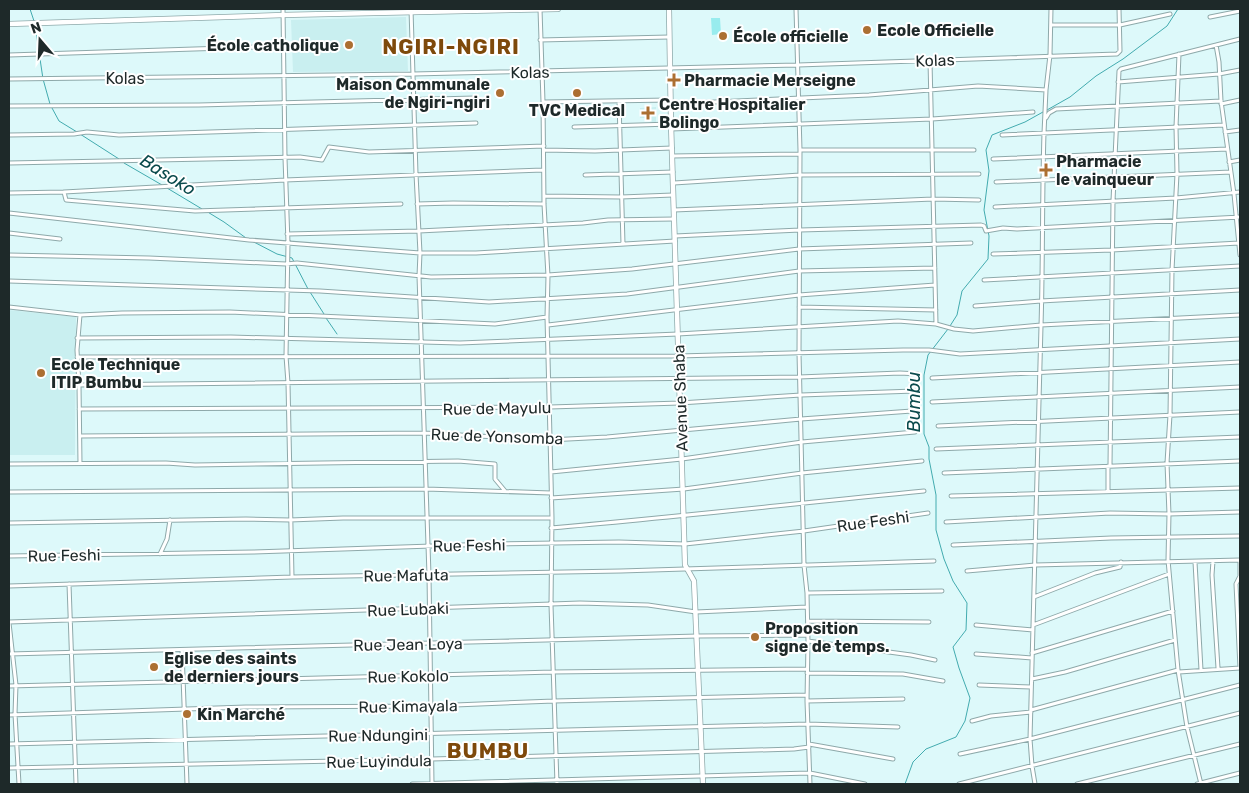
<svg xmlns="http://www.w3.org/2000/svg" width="1249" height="793" font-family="Rubik,sans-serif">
  <rect width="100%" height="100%" fill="#ddf9fa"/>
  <path fill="#c9eff0" d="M406 17 408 71 293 72 291 20Z
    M656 107V122H650L649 118H640V108Z
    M9 310 76 317 75 455H9Z"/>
  <path fill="#98ecee" d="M711 18H720L721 34 712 35Z"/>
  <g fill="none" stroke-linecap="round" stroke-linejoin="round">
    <path stroke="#42abaf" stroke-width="1" d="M30 9 34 21
      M35 25 43 79 50 104
      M52 108 59 121 77 132
      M1047 110 1070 97 1096 76 1123 59 1167 26 1178 9
      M80 134 119 159
      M124 163 162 185
      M167 188 202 209
      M206 211 224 222 246 238
      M252 241 277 254 292 258 308 289
      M310 292 324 314
      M326 318 337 334
      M950 326 957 315 962 291 988 259 989 236 984 210 989 171 986 150 992 135 1025 122 1043 112
      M905 784 913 762 926 749 956 737 965 721 970 698 959 668 953 647 966 630 967 603 953 581 944 559 936 530V495L929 459V447L924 434V375L928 355 948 329"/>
    <defs>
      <path id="minor" d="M283 9 285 158 288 243 286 356 288 383 292 577
        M411 9 416 174 420 253 419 276 429 575 432 784
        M540 9 543 102 544 204 548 276 547 317 552 518 551 605 557 784
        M796 9 800 150 799 353 804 565 807 593 808 641 807 701 810 784
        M1210 17 1240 11
        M1051 25H1120L1170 14
        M540 40 669 37
        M1216 45 1219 62 1221 101 1234 194 1240 255
        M1179 54 1176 127 1177 174 1172 270 1170 415 1167 463 1169 514 1168 560 1178 670 1187 727 1201 784
        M9 55 284 46
        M9 79 413 74 798 65 1117 54 1120 51 1119 9
        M1118 82 1219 74 1240 70
        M619 101 623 244
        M543 102 670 100
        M670 104 869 95 978 86 1046 90
        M1221 104 1240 100
        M9 106 199 105 475 98
        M1046 118 1049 113 1056 109 1221 101
        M574 127 671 124
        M671 129 932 119 1033 112
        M1225 132 1240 130
        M9 135 74 134 87 132 119 135 476 123
        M1002 135 1224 125
        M544 150 595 151 672 148
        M800 150H974
        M672 156 800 154
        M993 159 1227 149
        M1229 162 1240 160
        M9 163 300 157 322 160 329 147 369 152 544 146
        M585 175 673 172
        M996 182 1231 172
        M674 183 800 175 979 174
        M64 192 66 200 195 211 401 204
        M9 193 64 192 285 180 543 170
        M544 196 621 197 673 195
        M417 204 453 203 544 204
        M995 207 1176 198 1240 192
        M674 210 933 199 979 200
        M9 213 249 240 420 253H476L675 241
        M9 233 60 239
        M287 234 419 231 583 223 608 220 674 219
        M675 236 800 230 981 225 984 226 986 231 1003 228 1017 229 1240 217
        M993 254 1112 250 1239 243
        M9 255 149 258 286 264 297 263 431 277 548 275 632 269 799 249 971 243
        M984 280 1240 266
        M9 281 320 291 489 302 627 294 799 271 935 268
        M975 306 1041 301 1240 290
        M9 307 80 315 122 313 230 312 495 324 547 317
        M799 307 936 310
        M936 324 954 329 973 331 1041 325 1240 315
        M548 325 799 295 935 285
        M77 338 231 337 460 343 678 334 898 321 936 324 930 61
        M77 357 678 356 903 350H929L960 354 1240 339
        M932 378 1240 362
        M79 385 799 377 900 373 918 374
        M932 402 1240 387
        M79 409 550 407 680 403 801 395 915 391
        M938 426 1240 412
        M80 436 424 433 549 440 607 437 801 419 912 411
        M936 449 1240 437
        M9 464 166 463 195 465 458 461 495 464V479L505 491
        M80 464 79 385 77 350 80 315
        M1108 466V491
        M1110 466 1113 201 1119 71 1121 69 1240 39
        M551 472 682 459 802 442 915 432
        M944 473 1240 461
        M9 492 426 489 551 493
        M951 496 1240 488
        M551 498 684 489 802 473 922 461
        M946 522 1110 513 1169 514 1240 512
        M9 523 246 519 290 520 343 518H552
        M551 528C676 517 800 503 924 491
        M953 545 1111 538 1240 536
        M160 554 167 539 170 520
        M9 556 254 552 491 544 619 542 685 544 804 531 928 513
        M1240 560V576L1236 584 1240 668
        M1213 561 1212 575 1218 668
        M1195 562 1201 670
        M967 571 1035 565 1240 560
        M69 584 76 784
        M9 586 292 577 621 571 934 561
        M807 593 942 591
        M1034 597 1095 573 1120 567 1121 562
        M808 621 929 622
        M9 622 580 603 648 605 696 612 807 607
        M9 623 16 685 15 714 19 784
        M976 625 1033 630
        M1033 625 1169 574
        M808 641 911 655 935 660
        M182 650 187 784
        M1032 653 1173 611
        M9 654 698 636 808 635
        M976 654 1032 658
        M1179 672 1240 668
        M807 673 903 674 943 681
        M1032 679 1065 672 1175 640
        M979 685 1031 687
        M9 686 553 672 807 669
        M807 701 903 699
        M1031 710 1178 670
        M9 715 246 707 431 706 554 701 807 695
        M972 721 991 716 1031 712
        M9 744 808 724 898 727
        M809 744 893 759
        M960 754 1030 739 1240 685
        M9 768 432 759 794 749 809 747
        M412 784 810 773 865 784
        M959 784 1240 713
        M1035 784 1032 766 1030 739C1034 602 1037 464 1041 326 1043 262 1042 198 1044 133L1046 90 1050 55 1051 9
        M1077 784 1240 744
        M1197 784 1240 773"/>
      <path id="tertiary" d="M669 9 671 124 685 565 694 581 703 784
        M9 24 283 15 558 9"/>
    </defs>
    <use href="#minor" stroke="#8ea9aa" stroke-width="5"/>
    <use href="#tertiary" stroke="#8ea9aa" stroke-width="6"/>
    <use href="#minor" stroke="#fff" stroke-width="3"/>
    <use href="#tertiary" stroke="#fff" stroke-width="4.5"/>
  </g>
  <g fill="#ac6f32" stroke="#fff" stroke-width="2">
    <circle cx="867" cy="30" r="5"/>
    <circle cx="723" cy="36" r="5"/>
    <circle cx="349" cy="45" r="5"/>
    <path d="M671.5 72.5h5v5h5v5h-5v5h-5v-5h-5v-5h5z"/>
    <circle cx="500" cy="93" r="5"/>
    <circle cx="577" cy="93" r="5"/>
    <path d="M645.5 105.5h5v5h5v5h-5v5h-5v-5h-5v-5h5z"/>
    <path d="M1043.5 162.5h5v5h5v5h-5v5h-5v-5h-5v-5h5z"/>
    <circle cx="41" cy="373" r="5"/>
    <circle cx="755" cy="637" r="5"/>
    <circle cx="154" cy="667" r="5"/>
    <circle cx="187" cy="714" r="5"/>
  </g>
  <g text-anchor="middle" stroke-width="4" stroke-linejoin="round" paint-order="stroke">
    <g font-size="16" font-weight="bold" fill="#1e2929" stroke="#fff" text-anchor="start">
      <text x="877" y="36">Ecole Officielle</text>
      <text x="733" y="42">École officielle</text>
      <text x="339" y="51" text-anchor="end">École catholique</text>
      <text x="684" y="86">Pharmacie Merseigne</text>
      <text x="490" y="90" text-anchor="end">Maison Communale<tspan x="490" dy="18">de Ngiri-ngiri</tspan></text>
      <text x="659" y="110">Centre Hospitalier<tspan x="659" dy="18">Bolingo</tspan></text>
      <text x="577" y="116" text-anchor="middle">TVC Medical</text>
      <text x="1056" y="167">Pharmacie<tspan x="1056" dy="18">le vainqueur</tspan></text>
      <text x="51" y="370">Ecole Technique<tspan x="51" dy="18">ITIP Bumbu</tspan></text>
      <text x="765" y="634">Proposition<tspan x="765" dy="18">signe de temps.</tspan></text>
      <text x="164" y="664">Eglise des saints<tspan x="164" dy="18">de derniers jours</tspan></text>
      <text x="197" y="720">Kin Marché</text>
    </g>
    <g font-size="16" fill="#1e2929" stroke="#fff">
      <text transform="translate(935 60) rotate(-2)" y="6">Kolas</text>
      <text transform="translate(530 72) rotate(-1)" y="6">Kolas</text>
      <text x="125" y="84">Kolas</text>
      <text transform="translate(680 398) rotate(-92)" y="6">Avenue Shaba</text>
      <text transform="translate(497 408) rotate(-1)" y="6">Rue de Mayulu</text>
      <text transform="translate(497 436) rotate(2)" y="6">Rue de Yonsomba</text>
      <text transform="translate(873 521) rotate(-8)" y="6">Rue Feshi</text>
      <text transform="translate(469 545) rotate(-1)" y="6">Rue Feshi</text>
      <text transform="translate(64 555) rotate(-1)" y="6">Rue Feshi</text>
      <text transform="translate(406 575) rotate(-1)" y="6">Rue Mafuta</text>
      <text transform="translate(408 609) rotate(-2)" y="6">Rue Lubaki</text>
      <text transform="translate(408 644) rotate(-1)" y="6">Rue Jean Loya</text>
      <text transform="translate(408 676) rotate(-1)" y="6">Rue Kokolo</text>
      <text transform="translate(408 706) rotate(-1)" y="6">Rue Kimayala</text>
      <text transform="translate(378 735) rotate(-1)" y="6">Rue Ndungini</text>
      <text transform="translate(379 761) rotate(-1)" y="6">Rue Luyindula</text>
    </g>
    <g font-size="18" font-style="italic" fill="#0a4a4c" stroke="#fff">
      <text transform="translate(168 175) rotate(32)" y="6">Basoko</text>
      <text transform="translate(914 402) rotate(-90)" y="6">Bumbu</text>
    </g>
    <g font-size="21" font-weight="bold" letter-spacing="1" fill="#7e490b" stroke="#fff">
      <text x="451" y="54">NGIRI-NGIRI</text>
      <text x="488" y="758">BUMBU</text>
    </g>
  </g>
  <rect width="1249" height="793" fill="none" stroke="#1e2929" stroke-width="20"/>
  <g transform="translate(40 40) rotate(341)" stroke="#ffffff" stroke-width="4" paint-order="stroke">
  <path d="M0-4L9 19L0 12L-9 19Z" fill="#1e2929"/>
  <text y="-8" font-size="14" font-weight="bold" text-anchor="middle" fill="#1e2929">N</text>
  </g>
</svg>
